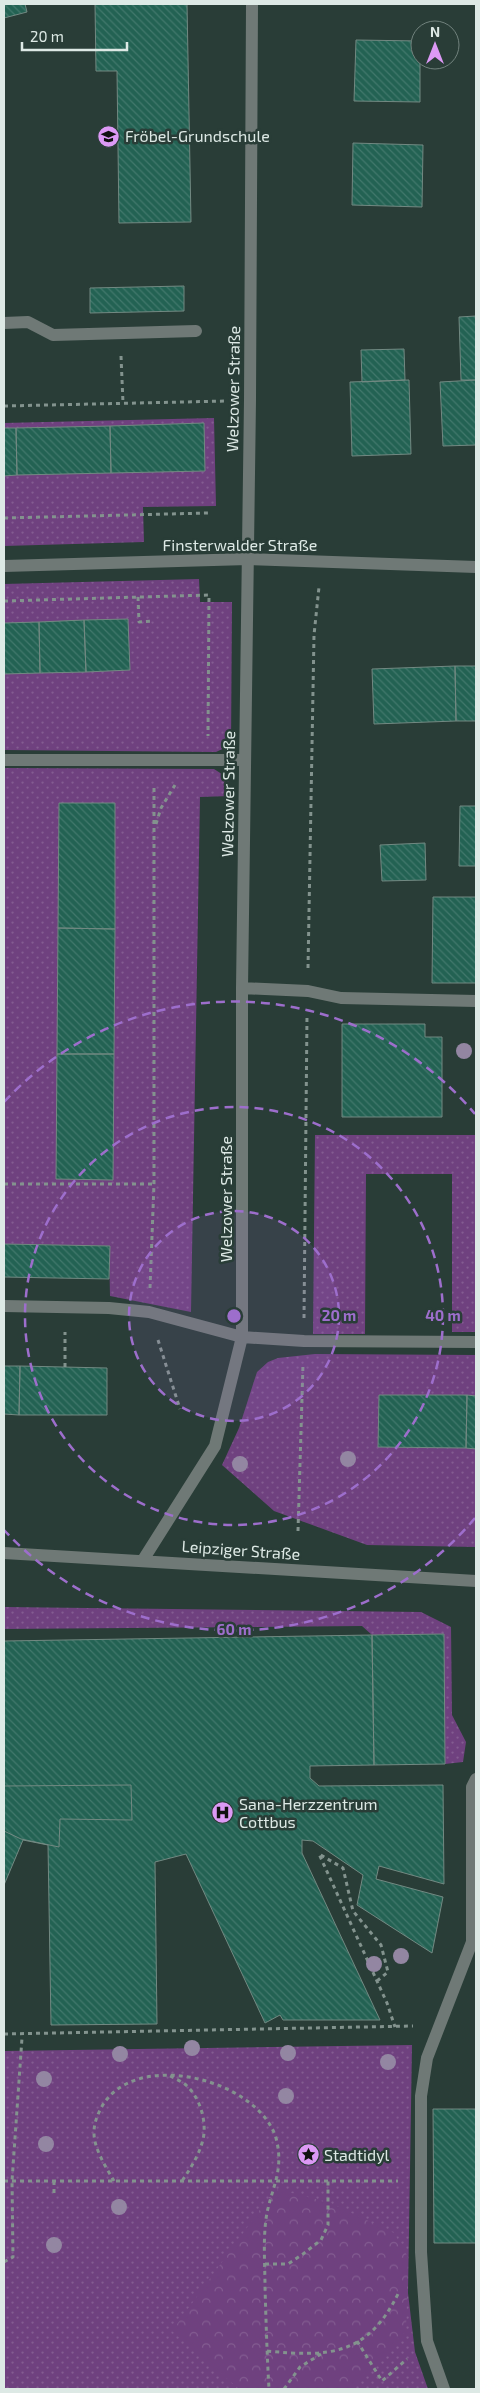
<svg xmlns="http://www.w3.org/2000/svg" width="480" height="2393" font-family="'Exo 2',sans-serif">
  <defs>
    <pattern id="green-dots" width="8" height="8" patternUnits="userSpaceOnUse" patternTransform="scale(1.25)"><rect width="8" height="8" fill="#6f417f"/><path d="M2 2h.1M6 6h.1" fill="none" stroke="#835c91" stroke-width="1.8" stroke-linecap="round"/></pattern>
    <pattern id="forest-crowns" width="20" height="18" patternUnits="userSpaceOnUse" patternTransform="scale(1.25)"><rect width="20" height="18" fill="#6f417f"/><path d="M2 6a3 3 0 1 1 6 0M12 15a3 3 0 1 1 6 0" fill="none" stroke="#835c91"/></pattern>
    <pattern id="building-back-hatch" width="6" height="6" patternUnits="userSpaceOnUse" patternTransform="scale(1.25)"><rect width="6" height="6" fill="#236253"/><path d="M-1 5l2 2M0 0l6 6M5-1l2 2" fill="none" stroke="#42786c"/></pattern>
  </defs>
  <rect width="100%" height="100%" fill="#293d37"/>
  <path fill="url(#green-dots)" d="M214 418 216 506 143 507 144 542 4 546V423Z
    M199 579 200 602H232L231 745 216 752 4 750V584Z
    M4 768 214 769 228 778 230 796 200 797 191 1312 110 1296 109 1246 4 1244Z
    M315 1135H476V1332H452V1174H366L365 1334H313Z
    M315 1354 476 1355V1547L367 1545 274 1511 222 1465 239 1428 257 1372 268 1362 278 1358Z
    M4 1607 421 1612 451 1627 452 1715 466 1742 463 1762 445 1764 443 1634 372 1635 362 1626 4 1629Z
    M412 2045 408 2293 415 2352 428 2389H4V2051Z"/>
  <path fill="url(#forest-crowns)" d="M275 2189 328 2202 394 2233 408 2257 406 2331 364 2375 354 2389H239L172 2331Z"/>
  <path fill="url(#building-back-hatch)" stroke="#728982" d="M4 4H25L27 12 4 18Z
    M95 4H187L191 222 119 223 117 71H96Z
    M356 40 420 41V102L354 101Z
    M353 143 423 145 422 207 352 205Z
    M184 286V311L90 313V288Z
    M476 316V380H461L459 317Z
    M404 349 405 380 362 382 361 350Z
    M409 380 411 454 352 456 350 382Z
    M476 380V445L443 446 440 382Z
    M204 423 205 471 111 473 110 426Z
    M110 426 111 473 17 475 16 428Z
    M4 428H16L17 475 4 476Z
    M128 619 130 670 86 672 84 620Z
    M84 620 86 672 40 673 39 622Z
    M39 622 40 673 4 674V623Z
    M455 666 456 721 374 724 372 669Z
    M455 666H476V721H456Z
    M59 803H115V929L58 928Z
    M460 806H476V866H459Z
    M425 843 426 880 382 881 380 845Z
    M433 897H476V983H432Z
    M58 928 115 929 114 1054H57Z
    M342 1024H425V1037H442V1117H342Z
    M57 1054H114L113 1180 56 1179Z
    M4 1244 110 1246 109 1279 4 1277Z
    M4 1366H20L19 1415 4 1414Z
    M20 1366 107 1368V1415H19Z
    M379 1395H467L466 1448 378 1447Z
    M467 1395 476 1396V1449L466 1448Z
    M444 1634 445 1764 374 1765 372 1635Z
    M372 1635 374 1765 310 1766V1778L319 1786 443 1785 444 1884 379 1866 376 1879 443 1897 432 1953 357 1905 363 1875 313 1841 302 1840V1853L380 2020H283L280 2015 265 2023 186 1854 155 1862 157 2024 51 2025 48 1845 23 1840 4 1885V1641Z
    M131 1785 132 1820 60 1819 59 1847 21 1839 4 1831V1786Z
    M433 2109H476V2243H434Z"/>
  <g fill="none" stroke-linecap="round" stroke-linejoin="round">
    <path stroke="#83938e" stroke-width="3" stroke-dasharray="4 4" stroke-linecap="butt" d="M121 356 123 403
      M4 406 227 401
      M4 518 209 513
      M138 597 139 622 153 621
      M4 601 209 595 208 736
      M156 824 161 808 175 785
      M308 968 314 635 319 587
      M4 1184H154
      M150 1288 154 1184V784
      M304 1318 307 1016
      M158 1340 180 1409
      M65 1367V1332
      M298 1531 303 1364
      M377 1981 388 1972 381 1945 353 1911 343 1868 319 1854 387 2003 395 2027
      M4 2034 413 2026
      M170 2076C176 2079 183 2082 187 2086 201 2099 208 2125 202 2143 198 2157 190 2169 182 2181
      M4 2181H398
      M54 2181V2197
      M114 2181C106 2167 94 2149 94 2133 94 2123 97 2116 101 2108 134 2047 258 2079 276 2138 285 2172 270 2190 266 2219 263 2242 265 2265 265 2287 266 2321 267 2355 269 2389
      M4 2262 13 2257 12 2181 22 2038
      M265 2264H288L303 2254 321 2240 328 2225V2181
      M357 2341 382 2381 407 2359
      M267 2351C329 2357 367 2356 398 2294
      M284 2389 300 2367 321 2354"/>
    <path stroke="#6f7976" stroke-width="12" d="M4 323 28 322 53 335 196 331
      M4 566 248 559 476 567
      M4 760H245
      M242 988 308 991 341 998 476 1001
      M4 1306 109 1308 149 1312 242 1337 304 1341 476 1342
      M4 1553 476 1581
      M143 1560 215 1446 242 1337V988L250 400 252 4
      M444 2389 427 2341 421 2252V2096L427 2058 472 1942V1787L476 1779"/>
  </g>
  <g fill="#9386a2">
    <circle cx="464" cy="1051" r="8"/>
    <circle cx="348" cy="1459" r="8"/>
    <circle cx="240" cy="1464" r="8"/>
    <circle cx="401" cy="1956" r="8"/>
    <circle cx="374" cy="1964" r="8"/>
    <circle cx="192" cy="2048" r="8"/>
    <circle cx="288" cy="2053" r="8"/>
    <circle cx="120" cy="2054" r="8"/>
    <circle cx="388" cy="2062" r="8"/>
    <circle cx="44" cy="2079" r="8"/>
    <circle cx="286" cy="2096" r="8"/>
    <circle cx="46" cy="2144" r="8"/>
    <circle cx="119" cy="2207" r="8"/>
    <circle cx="54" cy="2245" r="8"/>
  </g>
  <circle cx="234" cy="1316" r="105" fill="#9d6ecc" fill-opacity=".12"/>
  <g fill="none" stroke="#9d6ecc" stroke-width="2.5" stroke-dasharray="9 6">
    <circle cx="234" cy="1316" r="105"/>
    <circle cx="234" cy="1316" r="209"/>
    <path d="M475 1518A314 314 0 0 1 4 1530M4 1102A314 314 0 0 1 475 1114"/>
  </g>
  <defs>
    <symbol id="school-disc" viewBox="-11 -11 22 22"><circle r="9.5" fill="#dc99f5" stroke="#293d37"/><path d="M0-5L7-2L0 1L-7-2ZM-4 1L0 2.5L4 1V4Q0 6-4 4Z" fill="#111"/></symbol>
    <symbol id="hospital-disc" viewBox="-11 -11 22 22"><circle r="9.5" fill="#dc99f5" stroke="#293d37"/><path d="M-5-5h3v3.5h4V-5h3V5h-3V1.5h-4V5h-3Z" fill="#111"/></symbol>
    <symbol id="sight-disc" viewBox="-11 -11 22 22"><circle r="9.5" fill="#dc99f5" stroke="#293d37"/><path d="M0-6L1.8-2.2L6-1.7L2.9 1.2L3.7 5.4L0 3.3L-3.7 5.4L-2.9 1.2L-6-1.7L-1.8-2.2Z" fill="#111"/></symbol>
  </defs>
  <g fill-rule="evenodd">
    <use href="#school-disc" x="96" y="124" width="25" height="25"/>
    <use href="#hospital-disc" x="210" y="1800" width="25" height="25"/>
    <use href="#sight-disc" x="296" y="2142" width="25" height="25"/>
  </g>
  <g text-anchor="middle" stroke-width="5" stroke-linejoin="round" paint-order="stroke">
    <g font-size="16" fill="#dde9e5" stroke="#293d37" text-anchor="start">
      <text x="125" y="142">Fröbel-Grundschule</text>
      <text x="239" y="1810">Sana-Herzzentrum<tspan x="239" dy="18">Cottbus</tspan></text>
      <text x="324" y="2161">Stadtidyl</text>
    </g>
    <g font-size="16" fill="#dde9e5" stroke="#293d37">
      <text transform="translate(233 389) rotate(-89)" y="6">Welzower Straße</text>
      <text x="240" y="551">Finsterwalder Straße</text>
      <text transform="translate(228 794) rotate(-89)" y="6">Welzower Straße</text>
      <text transform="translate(226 1199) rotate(-90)" y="6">Welzower Straße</text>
      <text transform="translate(241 1550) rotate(4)" y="6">Leipziger Straße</text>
    </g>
  </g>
  <circle cx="234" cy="1316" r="8" fill="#9d6ecc" stroke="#293d37" stroke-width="2.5"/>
  <g font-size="15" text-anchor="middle" font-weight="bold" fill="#9d6ecc" stroke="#293d37" stroke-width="5" stroke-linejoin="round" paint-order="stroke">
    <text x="339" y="1321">20 m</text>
    <text x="443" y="1321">40 m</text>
    <text x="234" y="1635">60 m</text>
  </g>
  <rect width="480" height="2393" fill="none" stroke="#dde9e5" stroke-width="10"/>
  <g transform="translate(435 45)"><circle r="24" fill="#293d37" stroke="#71827d"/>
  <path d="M0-4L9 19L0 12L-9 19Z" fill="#dc99f5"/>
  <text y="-8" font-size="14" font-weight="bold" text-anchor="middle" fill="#dde9e5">N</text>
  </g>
  <path d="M22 42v8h105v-8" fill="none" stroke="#dde9e5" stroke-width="2.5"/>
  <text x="30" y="42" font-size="15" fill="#dde9e5" stroke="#293d37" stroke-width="4" paint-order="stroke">20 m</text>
</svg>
